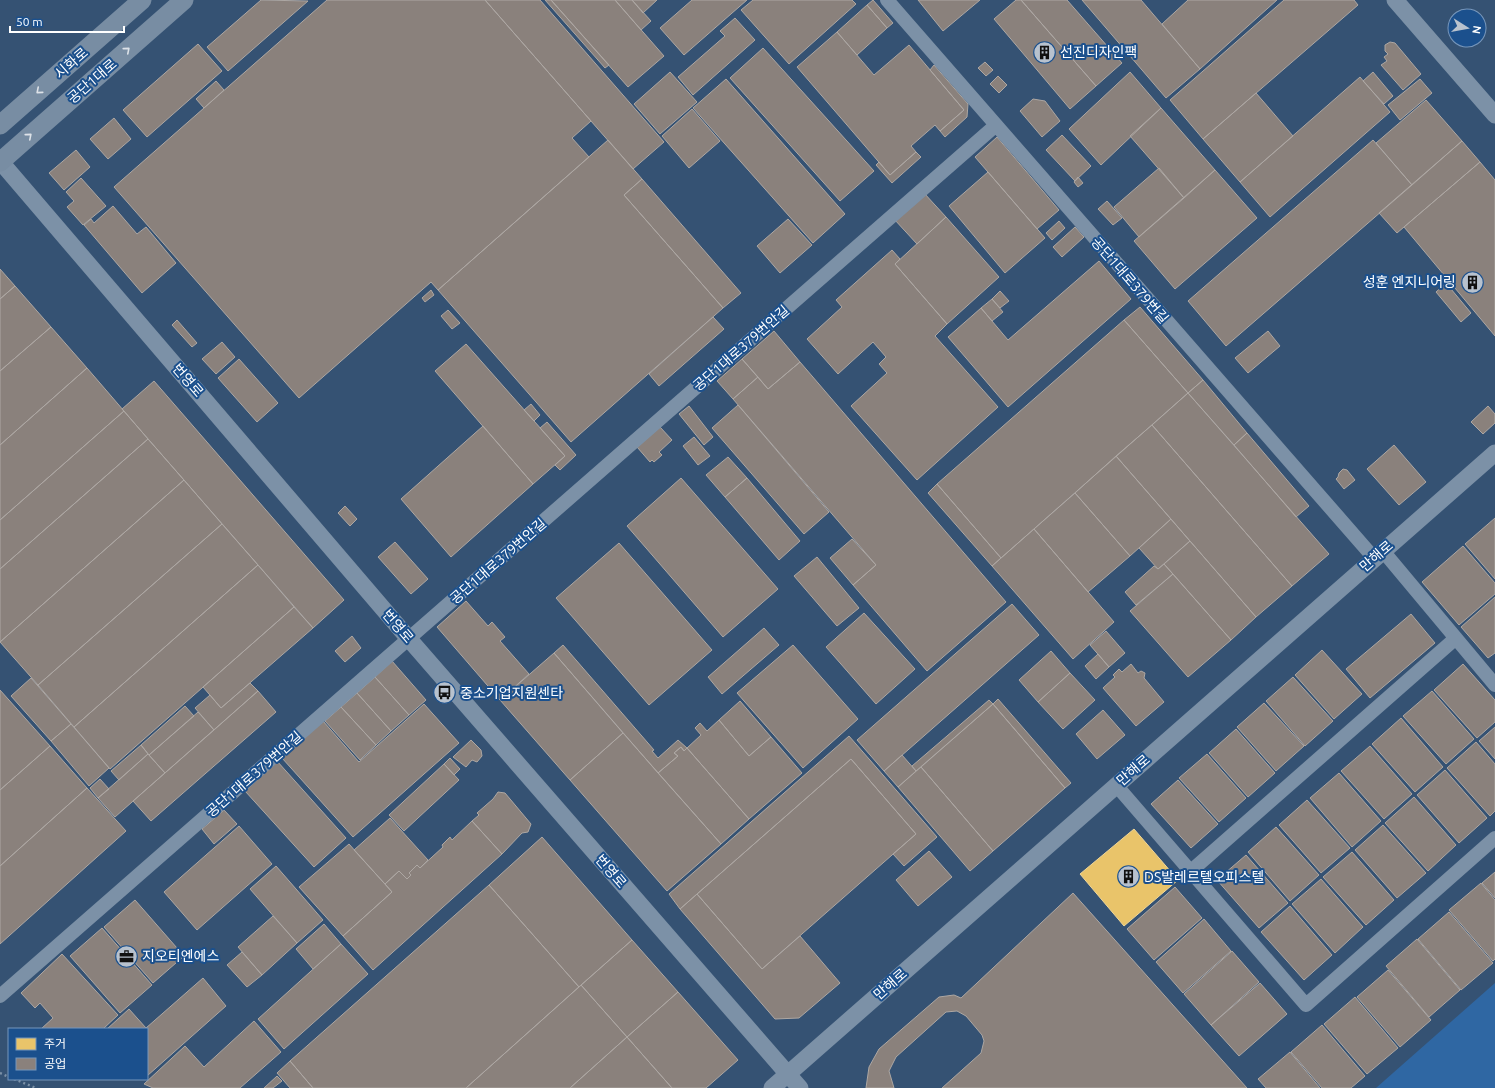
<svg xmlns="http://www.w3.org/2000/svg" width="1495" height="1088" font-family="Ubuntu,'Noto Sans KR',sans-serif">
  <rect width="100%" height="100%" fill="#355273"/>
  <path fill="#2f67a3" d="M1495 983V1088H1376Z"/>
  <path fill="#e9c46a" stroke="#f0d697" d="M1134 829 1178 880 1124 926 1080 874Z"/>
  <path fill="#8a817c" stroke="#ada7a3" d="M261 0 308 1 228 71 207 47Z
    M327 0H485L591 121 572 138 589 157 438 290 431 282 299 398 114 187Z
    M485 0H540L664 142 633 169Z
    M545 0H551L609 65 605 68Z
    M551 0H615L664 56 628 87Z
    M615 0H632L651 21 641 30Z
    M632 0H657L643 13Z
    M692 0H747L684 55 660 28Z
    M753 0H852L856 4 789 64 741 10Z
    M873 0 893 23 887 28 867 5Z
    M918 0H980L943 31Z
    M1016 0H1021L1096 86 1070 109 994 19Z
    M1021 0H1067L1122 63 1096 86Z
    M1082 0H1141L1200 69 1166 98Z
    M1188 0H1277L1200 69 1162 24Z
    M1284 0H1354L1358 5 1203 139 1170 100Z
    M867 5 887 28 857 55 837 32Z
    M735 18 755 40 693 95 678 77 725 36 720 31Z
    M837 32 874 75 909 45 964 110 940 131 935 125 911 146 916 152 890 175 797 67Z
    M1390 42 1395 43 1421 74 1403 90 1381 65 1387 61 1384 57 1388 54 1385 51V45Z
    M198 44 222 71 147 137 123 110Z
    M763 48 874 171 840 201 730 78Z
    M985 62 993 70 986 76 978 68Z
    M934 65 968 104 967 117 945 137 940 131 964 110 930 70Z
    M670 72 697 102 660 134 634 104Z
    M1130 72 1161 108 1101 165 1069 129Z
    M1373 72 1393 96 1384 104 1363 81Z
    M998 76 1007 85 999 93 990 84Z
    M1360 77 1390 112 1270 217 1240 182Z
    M726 79 845 214 813 243 693 108Z
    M1420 79 1432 93 1400 120 1388 105Z
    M216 81 224 90 204 108 196 99Z
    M1256 93 1293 136 1240 182 1203 139Z
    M1033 99 1045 101 1060 121 1042 137 1020 111Z
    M1426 100 1462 141 1412 185 1376 143Z
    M1161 108 1215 170 1184 198 1130 136Z
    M692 109 720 141 689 168 662 136Z
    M114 118 131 139 108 159 90 139Z
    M1062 135 1091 166 1075 181 1046 150Z
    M997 137 1059 210 1037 229 975 157Z
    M608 140 642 179 624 195 723 308 571 442 438 290Z
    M1373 140 1412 185 1226 346 1188 301Z
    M1462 141 1480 162 1397 233 1379 213Z
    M76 150 90 167 64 190 49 173Z
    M916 152 921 157 892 183 876 165 879 162 890 175Z
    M1480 162 1495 180V336L1404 227Z
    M1159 168 1184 198 1139 237 1114 207Z
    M1215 170 1257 218 1175 289 1134 241Z
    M988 172 1045 238 1005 273 949 206Z
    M1078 177 1083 183 1078 187 1074 182Z
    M81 178 106 206 83 225 67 207 74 201 66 192Z
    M642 179 741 293 723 308 624 195Z
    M924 193 946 217 917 244 894 219Z
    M1107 201 1122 218 1113 225 1098 209Z
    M113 206 137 234 146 227 176 263 142 293 84 225 91 219 94 223Z
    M946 217 999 277 947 324 895 264Z
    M788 219 812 245 780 273 757 246Z
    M1059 221 1065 228 1052 240 1046 233Z
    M1075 227 1084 237 1062 257 1053 247Z
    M892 250 900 259 895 264 947 324 935 336 998 407 917 480 851 406 887 373 879 364 886 357 873 342 838 374 807 339 842 307 836 300Z
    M1099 261 1131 299 1008 407 948 337 981 308 1008 340Z
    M0 269 15 286 0 299Z
    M1446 283 1471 313 1461 322 1436 292Z
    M15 286 51 327 0 371V299Z
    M431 290 434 295 425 302 422 298Z
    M1000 291 1009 301 1000 308 992 299Z
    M992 299 1003 312 992 321 981 308Z
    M1140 307 1203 380 1188 393 1124 320Z
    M448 310 460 323 452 329 441 316Z
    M713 317 724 329 659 386 649 374Z
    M177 320 197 343 192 347 172 325Z
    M1124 320 1188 393 1001 558 937 484Z
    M51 327 87 368 0 445V371Z
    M774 331 800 362 768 389 742 359Z
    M1268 331 1280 346 1248 373 1235 358Z
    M222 342 235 357 216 374 202 359Z
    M466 344 565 456 533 484 435 371Z
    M239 359 278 403 257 422 218 378Z
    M742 359 758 377 733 399 717 381Z
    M800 362 1006 602 927 671 853 585 876 565 733 399 758 377 768 389Z
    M87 368 124 411 0 520V445Z
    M1203 380 1247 433 1234 445 1188 393Z
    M154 381 344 600 313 628 122 409Z
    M1188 393 1329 554 1292 586 1152 425Z
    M531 404 540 415 534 421 524 410Z
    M738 405 829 512 804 534 712 428Z
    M689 406 713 437 704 445 679 414Z
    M1488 406 1495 414V423L1483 434 1471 422Z
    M124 411 148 439 0 569V520Z
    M547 422 576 455 560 470 555 465 565 456 540 428Z
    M1152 425 1292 586 1256 617 1116 456Z
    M483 426 533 484 451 557 401 499Z
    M660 427 672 440 659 452 662 455 654 462 652 460 650 462 637 447Z
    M1247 433 1309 506 1296 517 1234 445Z
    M694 437 710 456 698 465 683 446Z
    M148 439 184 480 0 642V569Z
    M1394 445 1426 482 1399 505 1367 469Z
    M1116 456 1171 519 1130 556 1075 493Z
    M728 457 747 478 725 497 706 475Z
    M1343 469 1347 470 1355 480 1344 489 1336 479 1338 477 1339 473Z
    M681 478 778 589 723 637 627 526Z
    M747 478 800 541 779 560 725 497Z
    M184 480 222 524 38 685 0 642Z
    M937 484 1001 558 992 566 928 493Z
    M1075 493 1130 556 1088 592 1034 529Z
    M345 506 357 519 350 526 338 513Z
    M1495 518V579L1465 544Z
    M1171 519 1190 541 1158 569 1139 548Z
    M222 524 258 565 74 727 38 685Z
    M1034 529 1114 622 1073 659 992 566Z
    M852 539 876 565 853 585 830 558Z
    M1190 541 1256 617 1231 640 1164 564Z
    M395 542 428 579 411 594 378 557Z
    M619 543 712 650 649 705 556 598Z
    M1463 546 1495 583V594L1459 625 1422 582Z
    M817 557 859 608 837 626 794 576Z
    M1164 564 1173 574 1136 605 1125 592 1154 566 1158 569Z
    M258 565 294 607 110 769 74 727Z
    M1173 574 1231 640 1188 677 1130 611Z
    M1495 597V653L1488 658 1461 627Z
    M466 601 488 626 492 622 505 637 500 641 529 674 500 700 437 627Z
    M1012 604 1039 635 884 771 857 740Z
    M294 607 313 628 221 708 203 687Z
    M864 613 915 669 876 704 826 647Z
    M1411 614 1435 643 1370 698 1346 669Z
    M764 628 779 645 722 694 708 677Z
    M1106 631 1125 653 1109 667 1090 645Z
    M352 636 361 648 345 662 335 651Z
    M563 645 654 750 652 751 658 758 678 740 687 748 684 751 681 747 674 753 678 756 658 773 554 653Z
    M793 645 858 719 803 768 737 693Z
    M1322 650 1362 694 1334 719 1295 675Z
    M1051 651 1070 673 1038 702 1019 680Z
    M554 653 623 733 570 780 500 700Z
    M1098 654 1109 667 1096 679 1085 666Z
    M392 661 426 700 409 715 375 677Z
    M1131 664 1138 673 1141 671 1145 673 1144 678 1164 702 1136 726 1103 688 1115 677 1113 675 1119 669 1122 672Z
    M1463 664 1495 700V722L1477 738 1434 690Z
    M1070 673 1095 700 1063 729 1038 702Z
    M375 677 409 715 391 731 357 693Z
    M1293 677 1333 721 1305 746 1266 701Z
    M31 678 71 724 51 741 11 696Z
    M250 683 258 691 214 730 195 708 210 695 221 708Z
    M0 690 50 746 0 790Z
    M258 691 276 712 151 821 133 801Z
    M1432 691 1474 739 1446 764 1403 716Z
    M357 693 391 731 376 745 341 707Z
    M998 699 1071 783 1065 788 993 704Z
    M989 700 993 704 916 771 912 766Z
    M740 701 771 737 749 756 719 720Z
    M1264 703 1304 746 1276 771 1237 727Z
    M424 704 459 743 353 837 282 758 323 721 359 762Z
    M993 704 1065 788 993 851 921 767Z
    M185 706 194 716 149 755 141 745Z
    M341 707 376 745 360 760 325 721Z
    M1103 710 1125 735 1097 759 1076 734Z
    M198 712 214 730 165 773 149 755Z
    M1401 718 1443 767 1415 792 1372 744Z
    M719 720 749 756 771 737 802 773 749 819 687 748 701 735 695 728 700 723 707 731Z
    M71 724 109 768 89 786 51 741Z
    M1495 727V759L1479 741Z
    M1236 729 1275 773 1248 797 1209 753Z
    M623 733 721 844 667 891 570 780Z
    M849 736 937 837 904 866 893 854 916 834 851 759 680 909 669 894Z
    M471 740 481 750 482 756 477 762 472 760 466 767 453 757Z
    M1476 742 1495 764V811L1490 816 1447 768Z
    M141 745 148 754 119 780 111 771Z
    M50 746 87 788 0 866V790Z
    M1370 746 1412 794 1384 819 1341 771Z
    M681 747 684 751 687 748 749 819 721 844 658 773 678 756 674 753Z
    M148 754 165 773 115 817 98 798Z
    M1207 754 1246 798 1219 822 1179 778Z
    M902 755 916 771 898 787 884 771Z
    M450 758 460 769 454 775 444 764Z
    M851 759 916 834 762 969 697 894Z
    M277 761 346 838 314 867 245 791Z
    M444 764 459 780 404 831 389 815Z
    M921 767 993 851 970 871 898 787Z
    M1445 770 1487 818 1459 843 1417 795Z
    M1339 773 1381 821 1352 847 1310 798Z
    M100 779 109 789 98 798 90 788Z
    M1178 780 1218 824 1191 848 1151 804Z
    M87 788 126 831 0 944V866Z
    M498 792 505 793 531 824 528 832 522 833 502 854 472 821 479 815 477 813 493 799Z
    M1414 797 1456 845 1428 871 1385 823Z
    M1307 800 1350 848 1321 873 1279 825Z
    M224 810 237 824 214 844 202 829Z
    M390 818 428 860 420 868 417 865 409 873 411 875 407 879 399 871 385 884 354 850Z
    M472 821 502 854 373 970 343 936 392 892 385 884 399 871 407 879 411 875 409 873 417 865 420 868 443 847 442 845 450 837 452 840Z
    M1383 825 1426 873 1397 898 1355 850Z
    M239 826 272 864 197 930 164 892Z
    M1276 827 1319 875 1290 901 1248 852Z
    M542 837 632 940 579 987 489 885Z
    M349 844 392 892 343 936 299 887Z
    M929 851 952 877 918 906 896 880Z
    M1352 852 1394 900 1366 925 1323 877Z
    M1246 855 1288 903 1259 928 1217 880Z
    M276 866 323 920 297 943 250 889Z
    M1495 872V898L1482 883Z
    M1321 879 1363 927 1335 953 1292 904Z
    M1481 883 1495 900V959L1493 961 1449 910Z
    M489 885 579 987 466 1088H313L290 1061Z
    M1175 887 1202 918 1154 960 1127 929Z
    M1073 893 1247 1088H942L981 1053 984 1041 982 1035 966 1016 957 1011 946 1012 896 1057 889 1071 894 1088H866L869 1067 879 1049 939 997 954 995 961 998Z
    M697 894 762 969 800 936 840 983 799 1018 775 1019 680 909Z
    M135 900 184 956 153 983 104 927Z
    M1290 906 1332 955 1304 980 1261 932Z
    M1449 912 1493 963 1461 990 1418 939Z
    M273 916 297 943 262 975 238 947Z
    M1204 919 1231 951 1183 993 1156 962Z
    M324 924 341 944 313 969 296 949Z
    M102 928 152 985 120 1013 70 956Z
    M1417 939 1460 990 1429 1017 1386 966Z
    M632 940 678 992 627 1037 581 985Z
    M341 944 368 974 284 1049 258 1019Z
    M1232 951 1259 982 1211 1025 1184 994Z
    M242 952 262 975 247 987 227 965Z
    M62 954 118 1015 103 1029H41L53 1018 40 1003 35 1008 21 993Z
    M1388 970 1431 1020 1400 1047 1357 997Z
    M203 978 226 1006 147 1076V1029H107L129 1009 146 1028Z
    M1260 983 1287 1014 1239 1056 1211 1025Z
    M581 985 627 1037 570 1088H466Z
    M678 992 738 1060 706 1088H672L627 1037Z
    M1355 997 1398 1048 1367 1074 1324 1024Z
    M254 1021 281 1052 240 1088H153L144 1084 185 1046 204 1067Z
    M1322 1025 1365 1076 1351 1088H1322L1291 1052Z
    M627 1037 672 1088H570Z
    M1290 1052 1320 1088H1266L1258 1079Z
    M290 1061 313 1088H290L277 1073Z
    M277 1076 282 1081 273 1088H264Z"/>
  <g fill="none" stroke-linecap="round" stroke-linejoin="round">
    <path stroke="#7c91a7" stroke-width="2.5" stroke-dasharray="2 3" stroke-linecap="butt" d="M0 1073 9 1077
      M14 1079 36 1088"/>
    <path stroke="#7c91a7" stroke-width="14" d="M887 0 1374 558
      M1383 551 1495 685
      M1116 785 1306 1005 1495 838
      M1191 871 1456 638
      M0 996 995 126"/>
    <path stroke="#7c91a7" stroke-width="17" d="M1395 0 1495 115
      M0 161 409 639 800 1088
      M772 1088 1495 453"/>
    <path stroke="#788da3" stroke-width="19" d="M0 125 142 0
      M0 162 184 0"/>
  </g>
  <defs><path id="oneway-chevron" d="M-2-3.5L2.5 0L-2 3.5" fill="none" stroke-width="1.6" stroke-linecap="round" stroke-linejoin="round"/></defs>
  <g stroke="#dde2e8">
    <use href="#oneway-chevron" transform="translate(127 50) rotate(-41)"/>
    <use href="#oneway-chevron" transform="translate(39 91) rotate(139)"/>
    <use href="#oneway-chevron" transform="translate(29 136) rotate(-41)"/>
  </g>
  <defs>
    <symbol id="building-disc" viewBox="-11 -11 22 22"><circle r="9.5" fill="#b8c2ce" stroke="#1b508d"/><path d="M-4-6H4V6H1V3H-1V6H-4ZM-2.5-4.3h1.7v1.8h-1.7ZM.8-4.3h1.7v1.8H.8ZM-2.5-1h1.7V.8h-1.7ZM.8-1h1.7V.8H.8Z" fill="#111"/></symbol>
    <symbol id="bus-disc" viewBox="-11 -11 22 22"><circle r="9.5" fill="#b8c2ce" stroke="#1b508d"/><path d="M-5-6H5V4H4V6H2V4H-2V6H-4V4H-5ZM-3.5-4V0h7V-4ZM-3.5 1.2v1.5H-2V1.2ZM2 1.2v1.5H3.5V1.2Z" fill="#111"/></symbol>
    <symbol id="office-disc" viewBox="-11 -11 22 22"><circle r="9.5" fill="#b8c2ce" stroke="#1b508d"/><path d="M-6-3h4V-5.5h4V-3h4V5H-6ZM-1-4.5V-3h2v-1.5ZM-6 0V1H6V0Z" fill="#111"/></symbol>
  </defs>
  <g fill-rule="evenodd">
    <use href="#building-disc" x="1032" y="40" width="25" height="25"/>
    <use href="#building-disc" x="1460" y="270" width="25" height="25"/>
    <use href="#bus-disc" x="432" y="680" width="25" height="25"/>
    <use href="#building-disc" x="1116" y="864" width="25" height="25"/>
    <use href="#office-disc" x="114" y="944" width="25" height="25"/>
  </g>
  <g text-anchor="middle" stroke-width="4" stroke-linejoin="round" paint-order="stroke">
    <g font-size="14" fill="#fff" stroke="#1b508d" text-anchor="start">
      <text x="1060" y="57">선진디자인팩</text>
      <text x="1456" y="287" text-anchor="end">성훈 엔지니어링</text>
      <text x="460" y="698">중소기업지원센타</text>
      <text x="1144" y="882">DS발레르텔오피스텔</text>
      <text x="142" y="961">지오티엔에스</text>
    </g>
    <g font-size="14" fill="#fff" stroke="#1b508d">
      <text transform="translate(71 63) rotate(-41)" y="5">시화로</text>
      <text transform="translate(92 81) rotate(-41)" y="5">공단1대로</text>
      <text transform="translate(1130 280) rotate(49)" y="5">공단1대로379번길</text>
      <text transform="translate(741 348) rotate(-41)" y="5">공단1대로379번안길</text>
      <text transform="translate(188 380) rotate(49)" y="5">번영로</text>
      <text transform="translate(1376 556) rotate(-41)" y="5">만해로</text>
      <text transform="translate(498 561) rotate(-41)" y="5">공단1대로379번안길</text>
      <text transform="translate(398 626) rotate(49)" y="5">번영로</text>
      <text transform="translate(1133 770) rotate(-41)" y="5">만해로</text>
      <text transform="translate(254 774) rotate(-41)" y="5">공단1대로379번안길</text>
      <text transform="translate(611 871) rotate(49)" y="5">번영로</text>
      <text transform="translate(890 984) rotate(-41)" y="5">만해로</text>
    </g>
  </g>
  <rect x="8" y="1028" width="140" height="52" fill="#1b508d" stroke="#7696bb"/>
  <rect x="16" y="1038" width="20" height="12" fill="#e9c46a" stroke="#7696bb"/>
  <text x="44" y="1048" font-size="12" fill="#ffffff">주거</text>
  <rect x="16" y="1058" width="20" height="12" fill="#8a817c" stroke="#7696bb"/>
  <text x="44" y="1068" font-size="12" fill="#ffffff">공업</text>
  <g transform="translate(1467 28) rotate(101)"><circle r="19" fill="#1b508d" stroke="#7696bb"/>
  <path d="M0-3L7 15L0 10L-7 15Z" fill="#b8c2ce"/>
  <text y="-6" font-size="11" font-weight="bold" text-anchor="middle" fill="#ffffff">N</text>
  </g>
  <path d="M10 26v6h114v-6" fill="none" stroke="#ffffff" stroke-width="2"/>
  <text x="16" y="26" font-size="12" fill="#ffffff" stroke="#1b508d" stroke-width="3" paint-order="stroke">50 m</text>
</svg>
